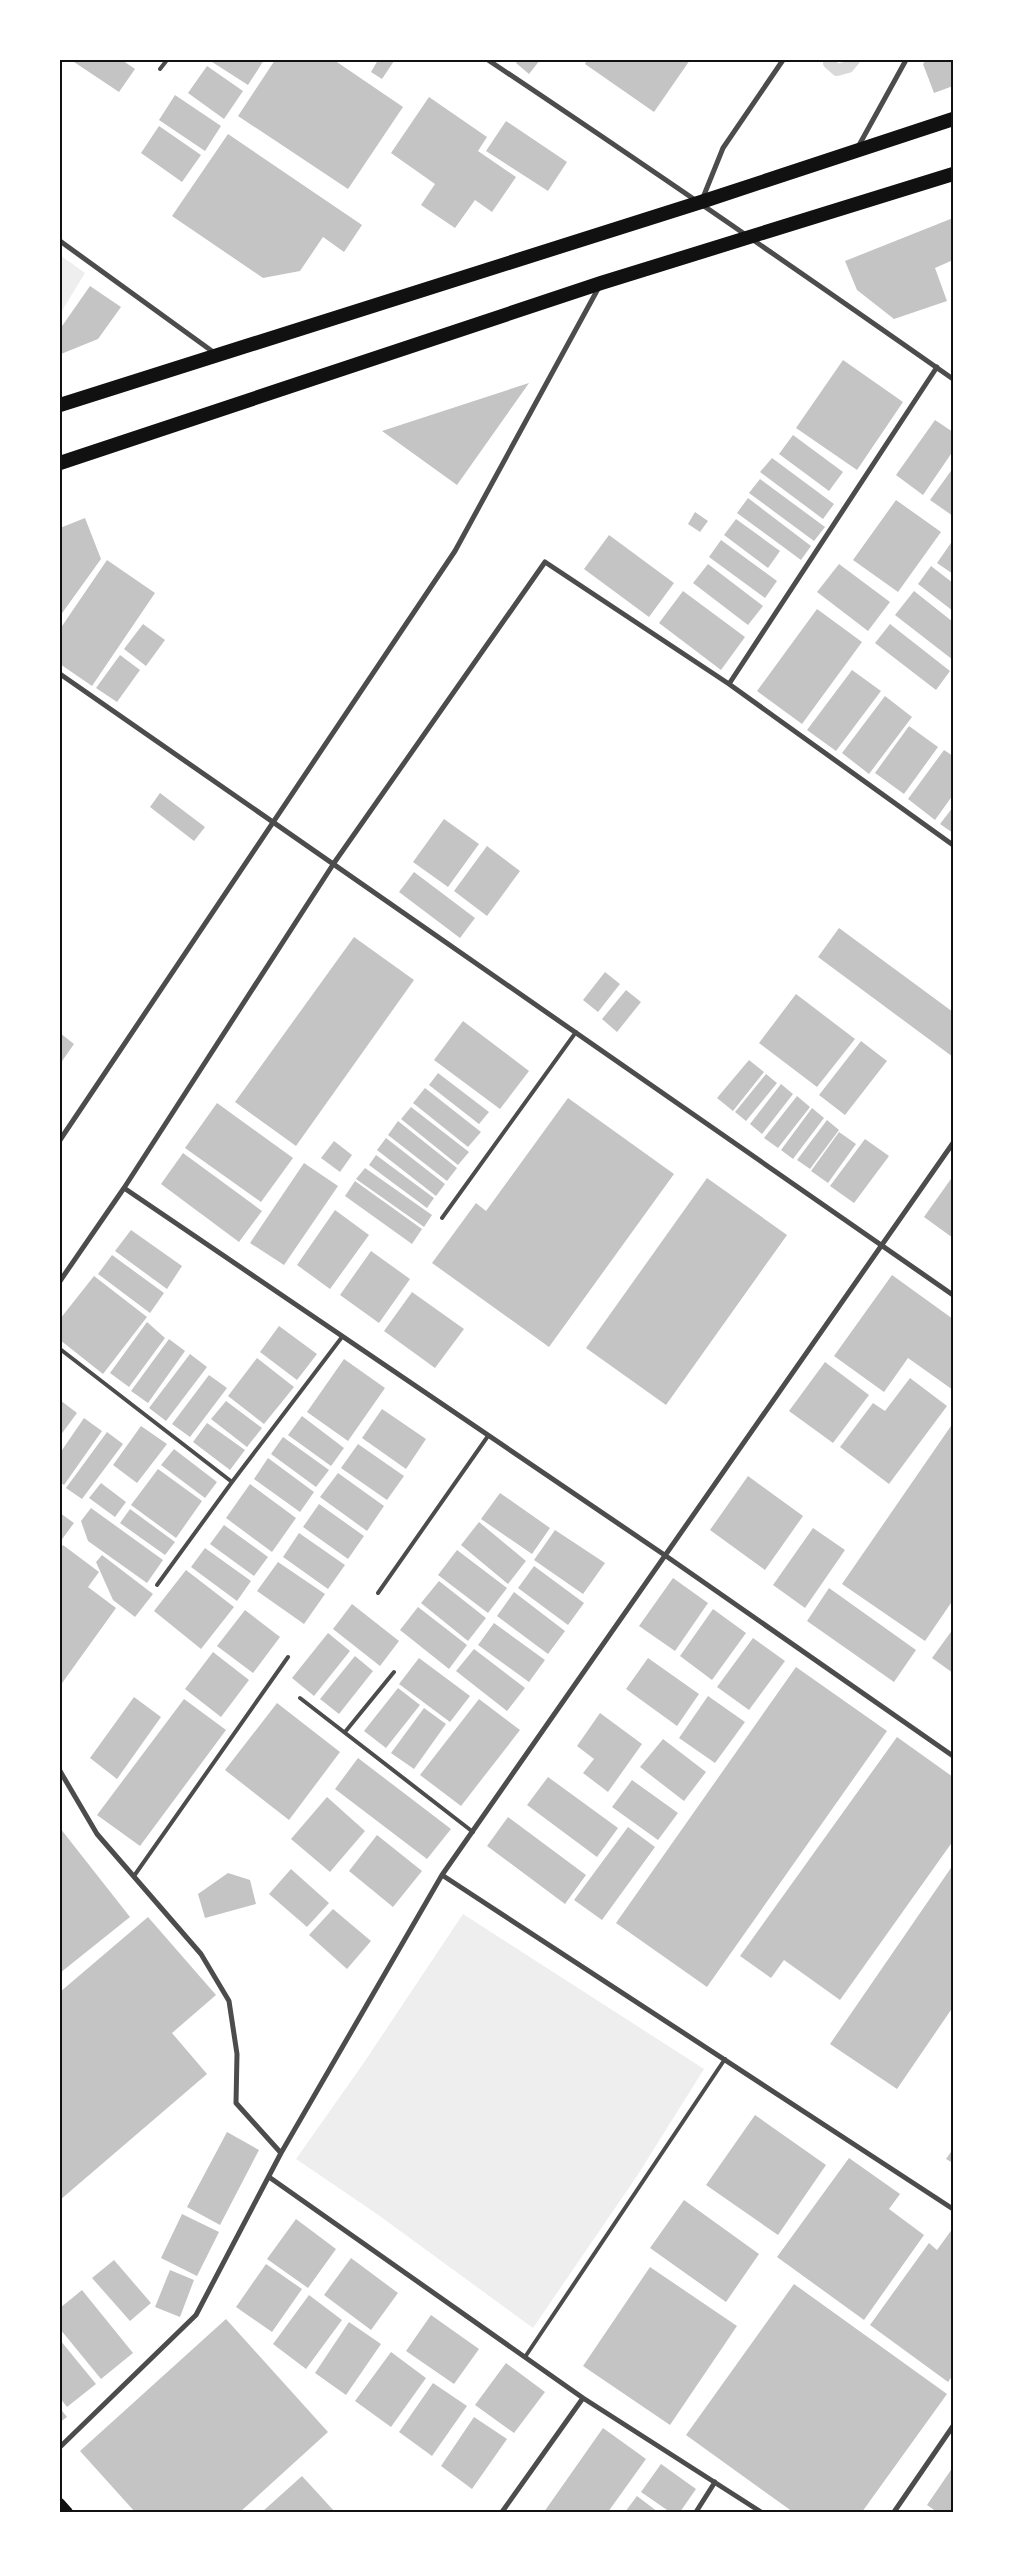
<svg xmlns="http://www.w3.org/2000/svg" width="1013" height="2572" font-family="Inter,sans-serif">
  <rect width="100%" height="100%" fill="#fff"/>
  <path fill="#eee" d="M60 255 85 273 60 314Z
    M463 1914 704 2069 637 2176 533 2328 377 2214 296 2159 363 2064Z"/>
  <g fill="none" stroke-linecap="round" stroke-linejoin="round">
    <path stroke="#d9d9d9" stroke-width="12" d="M830 60 829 63 837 70 848 67 854 60"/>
  </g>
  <path fill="#c4c4c4" d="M71 60H122L135 69 119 92Z
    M209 60H264L248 85Z
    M275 60H334L403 107 348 189 238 116Z
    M378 60 394 61 382 79 371 72Z
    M518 60H540L529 74 516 63Z
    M587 60H690L654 112 585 64Z
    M926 60H953V86L934 93 923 64Z
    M207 66 243 91 224 119 188 93Z
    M175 95 221 126 205 151 159 120Z
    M429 97 487 137 478 151 516 177 492 212 475 200 455 228 421 205 435 184 391 153Z
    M506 121 567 162 548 191 486 151Z
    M159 126 201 155 182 182 141 153Z
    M228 134 362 225 344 252 323 237 300 271 263 278 172 216Z
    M953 218V260L935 268 947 301 894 319 857 290 845 261Z
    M90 286 121 307 98 339 61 354 60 329Z
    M843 360 903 402 857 470 796 428Z
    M529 383 457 485 382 431Z
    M935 420 953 432V451L923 495 896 475Z
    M793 435 843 472 829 491 779 454Z
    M772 458 834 504 823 519 760 472Z
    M953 468V516L930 500Z
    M760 479 825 527 814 541 749 493Z
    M748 498 811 546 801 560 737 513Z
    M896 500 941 532 898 592 853 560Z
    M695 512 708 521 700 532 688 524Z
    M85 518 101 559 60 616V528Z
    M736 519 780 551 768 568 724 535Z
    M609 535 674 583 649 617 584 569Z
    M721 540 777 581 765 598 709 557Z
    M953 540V574L937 563Z
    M107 560 155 593 92 686 60 664V629Z
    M708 564 763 606 748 625 693 583Z
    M839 564 890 602 868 631 817 592Z
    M931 566 953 583V611L918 584Z
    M683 591 745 637 721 670 659 623Z
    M914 591 953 622V660L895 615Z
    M817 609 862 642 802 724 757 691Z
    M143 624 165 640 146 666 124 649Z
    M890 624 950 671 936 690 875 643Z
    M120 655 140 670 117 702 96 688Z
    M852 670 881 691 836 751 807 730Z
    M885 696 912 717 869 774 842 753Z
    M909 726 938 747 904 794 875 773Z
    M944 750 953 756V795L935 820 908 799Z
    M160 793 205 827 194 841 150 807Z
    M953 807V833L940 824Z
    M444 819 479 844 448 887 413 862Z
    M487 846 520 871 487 916 454 891Z
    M414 872 475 918 460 938 399 892Z
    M839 928 953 1012V1057L818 957Z
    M354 937 414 980 296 1146 235 1102Z
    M605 972 620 984 598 1012 583 1000Z
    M626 990 641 1002 617 1032 602 1019Z
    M796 994 855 1039 817 1087 759 1043Z
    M463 1021 529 1071 500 1109 434 1060Z
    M60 1033 74 1044 60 1064Z
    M861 1041 887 1061 845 1115 819 1095Z
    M749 1060 764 1072 733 1111 717 1098Z
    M438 1073 489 1112 479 1124 429 1085Z
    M766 1074 777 1083 746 1121 735 1112Z
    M781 1084 793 1094 762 1134 750 1124Z
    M425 1088 481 1132 468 1147 413 1103Z
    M797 1096 810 1107 778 1148 764 1138Z
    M568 1098 674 1174 549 1347 432 1263 476 1203 486 1211Z
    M217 1103 293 1158 261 1202 185 1148Z
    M411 1107 469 1152 458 1165 401 1119Z
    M812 1108 824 1118 793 1159 781 1150Z
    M827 1120 839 1130 810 1169 797 1160Z
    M398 1121 457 1168 447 1181 388 1135Z
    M839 1132 856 1144 828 1183 811 1171Z
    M386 1138 445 1184 436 1196 377 1150Z
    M865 1139 889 1156 854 1203 830 1186Z
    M334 1141 352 1155 340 1172 321 1158Z
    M183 1153 262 1211 239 1242 161 1184Z
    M376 1155 434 1198 427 1208 369 1165Z
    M304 1163 338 1186 284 1265 250 1243Z
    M365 1168 432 1215 424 1227 356 1179Z
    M953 1176V1238L924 1217Z
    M707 1178 787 1235 666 1405 586 1348Z
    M355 1181 422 1229 412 1244 345 1196Z
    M335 1210 369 1235 330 1289 297 1265Z
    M131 1230 182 1266 167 1289 115 1251Z
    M371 1251 410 1279 379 1323 340 1295Z
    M112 1255 164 1293 150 1313 98 1274Z
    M892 1275 953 1319V1390L908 1358 884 1392 834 1356Z
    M94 1276 147 1317 103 1374 60 1340V1319Z
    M412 1292 464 1329 435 1368 384 1331Z
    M147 1322 165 1338 129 1387 110 1373Z
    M279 1326 317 1354 297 1380 260 1352Z
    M169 1339 185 1351 148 1403 131 1391Z
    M190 1354 207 1367 166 1421 149 1408Z
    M257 1358 294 1387 264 1424 228 1396Z
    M344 1359 385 1388 348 1441 307 1412Z
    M825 1362 869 1395 833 1443 789 1411Z
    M209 1375 227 1388 190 1437 172 1424Z
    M910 1378 947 1406 889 1484 840 1447 873 1403 885 1411Z
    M60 1400 77 1413 60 1436Z
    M226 1401 262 1428 247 1447 211 1419Z
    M382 1409 426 1439 406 1469 362 1438Z
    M302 1416 344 1448 331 1466 288 1435Z
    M84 1418 102 1431 64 1485 60 1482V1453Z
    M207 1423 245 1450 230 1470 193 1442Z
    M953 1423V1600L925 1641 842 1584Z
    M141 1426 167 1444 137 1483 113 1465Z
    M107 1432 123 1444 82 1499 66 1488Z
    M283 1437 329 1470 316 1487 271 1454Z
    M358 1444 404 1476 387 1500 341 1468Z
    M174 1449 217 1482 205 1498 161 1465Z
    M268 1458 314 1492 300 1512 254 1479Z
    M158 1469 202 1501 176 1538 131 1505Z
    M338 1473 384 1506 367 1531 320 1497Z
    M748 1476 803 1516 765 1570 710 1530Z
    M101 1483 126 1502 115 1517 89 1498Z
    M250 1484 296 1518 272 1552 226 1518Z
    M500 1493 550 1528 532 1554 481 1519Z
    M319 1504 364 1536 348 1559 303 1527Z
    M91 1508 163 1560 147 1583 88 1541 81 1521Z
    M130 1509 175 1542 165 1555 120 1523Z
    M60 1513 74 1523 60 1542Z
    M479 1522 526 1561 508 1584 461 1545Z
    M224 1525 268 1557 254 1576 210 1544Z
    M813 1528 845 1550 805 1608 773 1585Z
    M555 1530 605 1563 583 1594 534 1560Z
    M299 1533 345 1565 328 1589 283 1557Z
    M63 1545 99 1572 88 1587 116 1608 60 1686V1549Z
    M205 1548 251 1581 237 1601 191 1567Z
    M457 1550 507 1588 488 1613 438 1575Z
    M102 1555 153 1594 135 1617 113 1600 96 1562Z
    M278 1562 325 1594 304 1624 257 1591Z
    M534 1566 584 1603 568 1625 518 1588Z
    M186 1570 234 1607 201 1649 154 1611Z
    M673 1578 708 1603 675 1651 639 1626Z
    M439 1581 486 1618 468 1641 421 1603Z
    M829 1588 916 1650 894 1682 807 1621Z
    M514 1592 565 1631 548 1654 497 1616Z
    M352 1604 399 1641 380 1666 333 1629Z
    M418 1607 467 1645 449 1669 400 1630Z
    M713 1609 746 1633 712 1680 680 1656Z
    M245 1610 280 1637 253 1673 217 1646Z
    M494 1623 545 1660 529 1682 478 1645Z
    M953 1629V1673L932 1658Z
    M328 1633 350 1651 314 1696 292 1678Z
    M753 1638 785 1661 749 1710 717 1687Z
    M474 1649 525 1688 507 1711 456 1671Z
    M213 1652 249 1680 221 1717 185 1689Z
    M355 1656 373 1671 339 1714 320 1699Z
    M419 1658 470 1696 450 1722 399 1684Z
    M648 1658 699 1694 677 1726 626 1689Z
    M796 1667 887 1731 707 1987 616 1923Z
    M398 1688 420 1705 386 1748 364 1731Z
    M708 1696 745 1722 715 1763 679 1738Z
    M134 1697 161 1717 117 1779 90 1758Z
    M184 1699 226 1730 140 1846 97 1815Z
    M479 1699 520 1730 461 1806 420 1775Z
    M277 1703 340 1752 289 1820 225 1770Z
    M424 1708 446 1724 414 1769 391 1753Z
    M600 1713 642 1744 608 1792 583 1773 594 1759 577 1746Z
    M897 1737 953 1777V1841L840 2000 784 1960 771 1978 740 1956Z
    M663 1739 706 1772 684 1801 640 1767Z
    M358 1758 451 1829 427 1859 335 1789Z
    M548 1777 618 1828 597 1857 527 1805Z
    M632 1780 678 1813 658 1840 612 1807Z
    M327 1797 365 1831 330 1872 291 1839Z
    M508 1817 586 1875 565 1904 487 1846Z
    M628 1827 655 1847 602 1920 574 1900Z
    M60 1828 130 1917 60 1973Z
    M377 1835 422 1871 393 1907 349 1871Z
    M953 1865V2007L897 2089 830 2044Z
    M291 1869 329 1903 307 1927 269 1894Z
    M228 1873 250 1880 256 1904 205 1918 198 1894Z
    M333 1909 371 1941 347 1969 309 1935Z
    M148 1917 216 1995 172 2033 207 2074 60 2200V1992Z
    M755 2115 826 2165 778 2235 706 2185Z
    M227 2132 259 2150 220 2225 187 2207Z
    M953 2149V2163L946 2159Z
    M849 2158 900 2194 889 2209 924 2235 864 2320 777 2257Z
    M684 2200 759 2254 726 2302 650 2248Z
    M182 2214 219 2232 197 2276 161 2258Z
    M296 2219 336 2249 308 2288 267 2259Z
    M953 2228V2375L948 2382 870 2325 929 2243 937 2250Z
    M351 2258 398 2293 371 2330 324 2295Z
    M114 2260 151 2303 130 2321 92 2278Z
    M266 2264 302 2289 272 2332 236 2307Z
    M650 2267 737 2326 670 2425 583 2366Z
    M170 2270 194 2280 180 2317 155 2307Z
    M794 2284 947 2394 862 2512H793L686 2435Z
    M82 2290 133 2353 101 2379 60 2329V2308Z
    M309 2295 342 2320 306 2369 273 2344Z
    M431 2315 479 2349 454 2384 406 2351Z
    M226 2319 328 2432 240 2512H135L80 2451Z
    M349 2322 381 2344 346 2395 315 2373Z
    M60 2340 96 2384 67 2407 60 2398Z
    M391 2352 426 2378 391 2427 355 2401Z
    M506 2363 545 2392 514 2433 475 2405Z
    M433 2383 467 2406 432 2456 399 2432Z
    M60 2408 67 2417 60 2422Z
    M474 2417 507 2439 472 2489 441 2466Z
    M603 2428 646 2459 608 2512H544Z
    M661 2464 696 2489 680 2512H670L641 2492Z
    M953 2467V2512H937L927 2505Z
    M302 2476 335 2512H262Z
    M637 2496 658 2512H625Z"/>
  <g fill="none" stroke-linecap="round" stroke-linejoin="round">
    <path stroke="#4c4c4c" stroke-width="4" d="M160 69 167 60
      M442 1218 576 1032
      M60 1349 232 1482 342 1337
      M157 1585 232 1482
      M378 1593 488 1436
      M300 1698 473 1832
      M345 1732 394 1672
      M134 1876 288 1657
      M525 2357 725 2059"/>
    <path stroke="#4c4c4c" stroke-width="5" d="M488 60C644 164 799 271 953 379
      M858 147 906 60
      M702 200 723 148 783 60
      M60 241 216 354
      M60 674 953 1295
      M729 684 937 367
      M60 1140 455 551 599 287
      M124 1188 666 1556 953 1756
      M60 1281 124 1188 334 863 545 562 729 684 953 845
      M60 1771 97 1834 201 1954 229 2001 237 2054 236 2103 281 2153
      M442 1875 953 2209
      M269 2177 583 2398 761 2512
      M60 2447 196 2315 281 2153 442 1875 953 1143
      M502 2512 583 2398
      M696 2512 715 2482
      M894 2512 953 2426"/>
    <path stroke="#111" stroke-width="10" d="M60 2503 68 2512"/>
    <path stroke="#111" stroke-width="14" d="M60 405 701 202 953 119
      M60 463 601 283 953 174"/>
  </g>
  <rect width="1013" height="2572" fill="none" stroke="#ffffff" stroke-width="122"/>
  <rect x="61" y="61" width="891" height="2450" fill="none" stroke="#111" stroke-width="2"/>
</svg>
